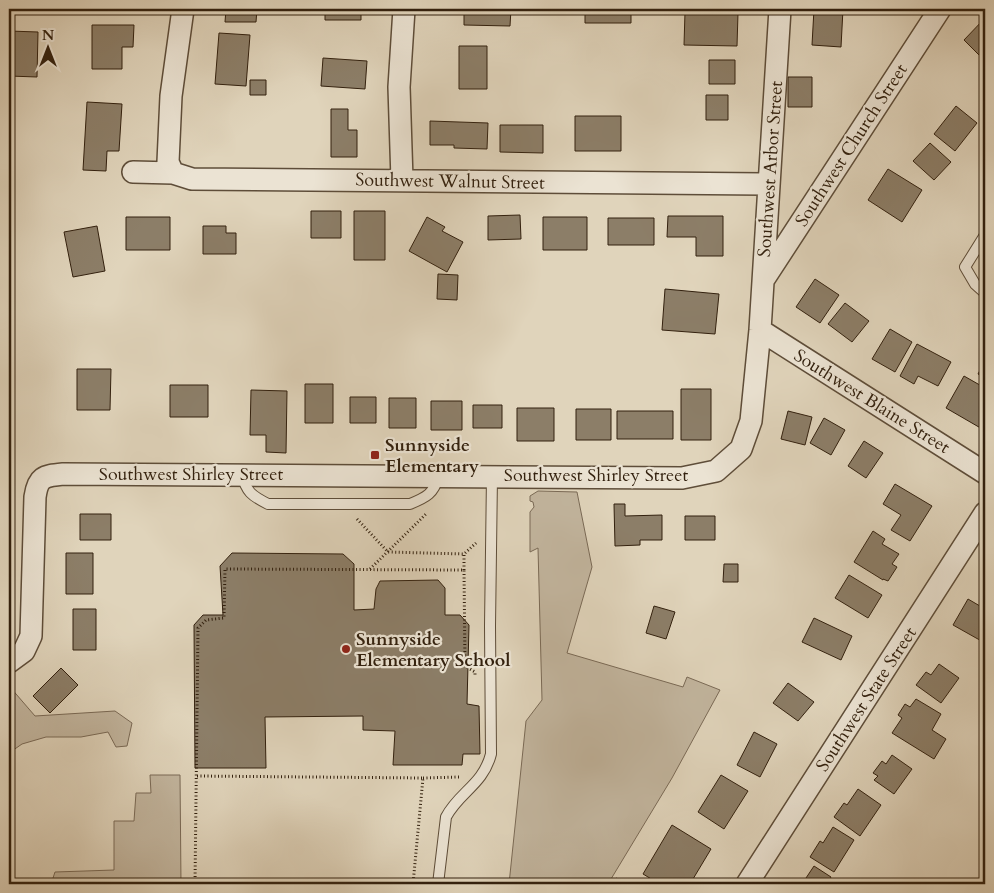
<svg xmlns="http://www.w3.org/2000/svg" width="994" height="893" font-family="Cardo,serif">
  <rect width="100%" height="100%" fill="#e0d4bb"/>
  <filter id="stains"><feTurbulence type="fractalNoise" baseFrequency=".004" numOctaves="4"/><feColorMatrix values="0 0 0 0 .2 0 0 0 0 .09 0 0 0 0 .02 0 0 0 .5 -.17"/></filter>
  <radialGradient id="worn" r=".72"><stop offset=".6" stop-color="#630" stop-opacity="0"/><stop offset="1" stop-color="#630" stop-opacity=".3"/></radialGradient>
  <path fill="#c2b59e" stroke="#7a6a56" d="M538 491 577 492 592 567 567 653 683 687 687 677 720 690 672 778 608 884H509L526 721 542 700 538 548 530 552V512L534 507 533 502 530 501V496Z
    M9 687H10L35 716 115 711 132 723 127 746 116 747 108 732 81 737H46L22 744 9 753Z
    M150 775H180L181 884H51L55 872 114 870V821H134L136 793H151Z"/>
  <path fill="#8c7e68" stroke="#32200e" d="M226 9H257L256 22H225Z
    M325 9H361V20H325Z
    M464 9H511L510 26 464 25Z
    M585 9H631V23H585Z
    M814 9H843L841 47 812 45Z
    M685 12 738 13 737 46 684 45Z
    M985 18V51L980 56 964 40Z
    M92 25H134L133 47H122V69H92Z
    M9 31 38 32 37 77 9 76Z
    M219 33 250 35 246 86 215 84Z
    M459 46H487V89H459Z
    M323 58 367 61 365 89 321 86Z
    M709 60H735V84H709Z
    M788 77H812V107H788Z
    M250 80H266V95H250Z
    M706 95H728V120H706Z
    M87 102 122 104 119 151H107L106 171 83 170Z
    M9 105 12 106 9 143Z
    M956 106 977 123 955 151 934 134Z
    M331 109H348V130H357V157H331Z
    M575 116H621V151H575Z
    M430 121 488 123 487 149 454 148V145H430Z
    M500 125H543V153L500 152Z
    M930 143 951 162 934 180 913 161Z
    M888 169 922 190 902 222 868 200Z
    M311 211H341V238H311Z
    M354 211H385V260H354Z
    M520 215 521 239 488 240V216Z
    M668 216H723V256H696V237H667Z
    M126 217H170V250H126Z
    M427 217 445 227 442 231 463 242 447 272 409 251Z
    M543 217H587V250H543Z
    M608 218H654V245H608Z
    M97 226 105 271 73 277 64 232Z
    M203 226H226V233H236V254H203Z
    M438 274 458 275 457 300 437 299Z
    M815 279 839 295 820 323 796 307Z
    M665 289 719 294 715 334 662 330Z
    M845 303 869 321 852 342 828 324Z
    M890 329 912 342 895 372 872 359Z
    M917 344 951 362 938 386 918 376 914 384 900 376Z
    M985 361V378L978 374Z
    M77 369H111L110 410H77Z
    M964 376 985 388 984 430 946 408Z
    M305 384H333V423H305Z
    M170 385H208V417H170Z
    M681 389H711V440H681Z
    M251 390 287 391 286 453 266 452V435H250Z
    M350 397H376V423H350Z
    M389 398H416V428H389Z
    M431 401H462V430H431Z
    M473 405H502V428H473Z
    M517 408H554V441H517Z
    M576 409H611V440H576Z
    M617 411H673V439H617Z
    M788 411 812 417 805 445 781 439Z
    M824 418 845 430 831 455 810 443Z
    M864 441 883 453 866 478 848 466Z
    M895 484 932 506 910 541 891 530 901 515 883 504Z
    M614 504H625V516L662 515V540H640V545L615 546Z
    M80 514H111V540H80Z
    M685 516H715V540H685Z
    M873 531 885 539 882 544 899 554 892 564 897 567 888 581 883 579V580L854 562Z
    M66 553H93V594H66Z
    M232 553 343 554 354 564V610L374 609 376 589 380 581 438 580 445 588V615H460L469 625 467 704 479 706 480 754H463L462 765H393L395 731 363 730V716L265 717 266 768H195L194 625 203 615H223L220 566Z
    M724 564H738V582H723Z
    M849 575 882 595 868 618 835 598Z
    M968 599 985 609V643L953 625Z
    M654 606 675 612 666 639 646 633Z
    M73 609H96V650H73Z
    M814 618 852 636 841 660 802 642Z
    M939 664 959 678 941 703 916 685 926 672 931 675Z
    M61 668 78 685 50 713 33 696Z
    M788 683 814 702 798 721 773 703Z
    M916 699 941 714 932 730 946 739 934 759 892 733 902 718 898 715 905 704 910 707Z
    M754 732 777 744 760 777 737 765Z
    M892 755 912 769 894 794 874 780 878 776 873 773 882 761 886 764Z
    M721 775 748 791 724 829 698 812Z
    M858 789 881 805 860 836 834 817 844 803 847 805Z
    M672 825 711 849 690 884H651L653 880 643 874Z
    M833 827 854 840 834 872 810 857 820 841 823 843Z
    M814 866 831 877 827 884H802Z
    M616 878 627 884H612Z"/>
  <g fill="none" stroke-linecap="round" stroke-linejoin="round">
    <defs>
      <path id="lane" d="M985 235 965 267 975 284 985 293
        M242 474C246 492 252 496 268 504H410C427 497 433 494 439 476
        M438 884 446 817C459 792 483 785 491 754L490 626 492 476"/>
      <path id="street" d="M133 172 173 173 192 179 769 184
        M173 173 168 162 171 96 183 9
        M402 180 399 87 404 9
        M764 279 940 9
        M760 330 985 473
        M9 662 24 651 31 636 35 497C38 477 43 476 63 474L682 478 716 471 741 449 751 421 760 330 780 9
        M747 884 985 513"/>
    </defs>
    <use href="#lane" stroke="#5e4d39" stroke-width="12"/>
    <use href="#street" stroke="#5e4d39" stroke-width="24"/>
    <path stroke="#32200e" stroke-width="3" stroke-dasharray="1 2.5" stroke-linecap="butt" d="M357 519 388 552 464 554
      M370 569 426 514
      M464 570V554L476 543
      M197 776 423 778 413 884
      M423 778 459 777
      M195 884 198 628 206 620 224 618 225 569 464 570 465 666 475 672V675"/>
    <use href="#lane" stroke="#ebe3d3" stroke-width="10"/>
    <use href="#street" stroke="#ebe3d3" stroke-width="21"/>
  </g>
  <g fill="#8f2418" stroke="#ebe3d3" stroke-width="2">
    <rect x="370" y="450" width="10" height="10" rx="2.5"/>
    <circle cx="346" cy="649" r="5"/>
  </g>
  <g text-anchor="middle" stroke-width="4.5" stroke-linejoin="round" paint-order="stroke">
    <g font-size="18" fill="#32200e" stroke="#ebe3d3">
      <text transform="translate(851 145) rotate(-57)" y="6">Southwest Church Street</text>
      <text transform="translate(770 169) rotate(-86)" y="6">Southwest Arbor Street</text>
      <text transform="translate(450 181) rotate(1)" y="6">Southwest Walnut Street</text>
      <text transform="translate(872 401) rotate(32)" y="6">Southwest Blaine Street</text>
      <text x="191" y="480">Southwest Shirley Street</text>
      <text x="596" y="481">Southwest Shirley Street</text>
      <text transform="translate(866 699) rotate(-57)" y="6">Southwest State Street</text>
    </g>
    <g font-size="18" font-weight="bold" fill="#32200e" stroke="#ebe3d3" text-anchor="start">
      <text x="385" y="451">Sunnyside<tspan x="385" dy="21">Elementary</tspan></text>
      <text x="356" y="645">Sunnyside<tspan x="356" dy="21">Elementary School</tspan></text>
    </g>
  </g>
  <rect width="994" height="893" fill="none" stroke="#e0d4bb" stroke-width="30"/>
  <rect x="10" y="10" width="974" height="873" fill="none" stroke="#32200e" stroke-width="2.5"/>
  <rect x="15" y="15" width="964" height="863" fill="none" stroke="#32200e"/>
  <g transform="translate(48 48)" stroke="#ebe3d3" stroke-width="4" paint-order="stroke">
  <path d="M0-4L9 19L0 12L-9 19Z" fill="#32200e"/>
  <text y="-8" font-size="14" font-weight="bold" text-anchor="middle" fill="#32200e">N</text>
  </g>
  <rect width="100%" height="100%" filter="url(#stains)"/>
  <rect width="100%" height="100%" fill="url(#worn)"/>
</svg>
